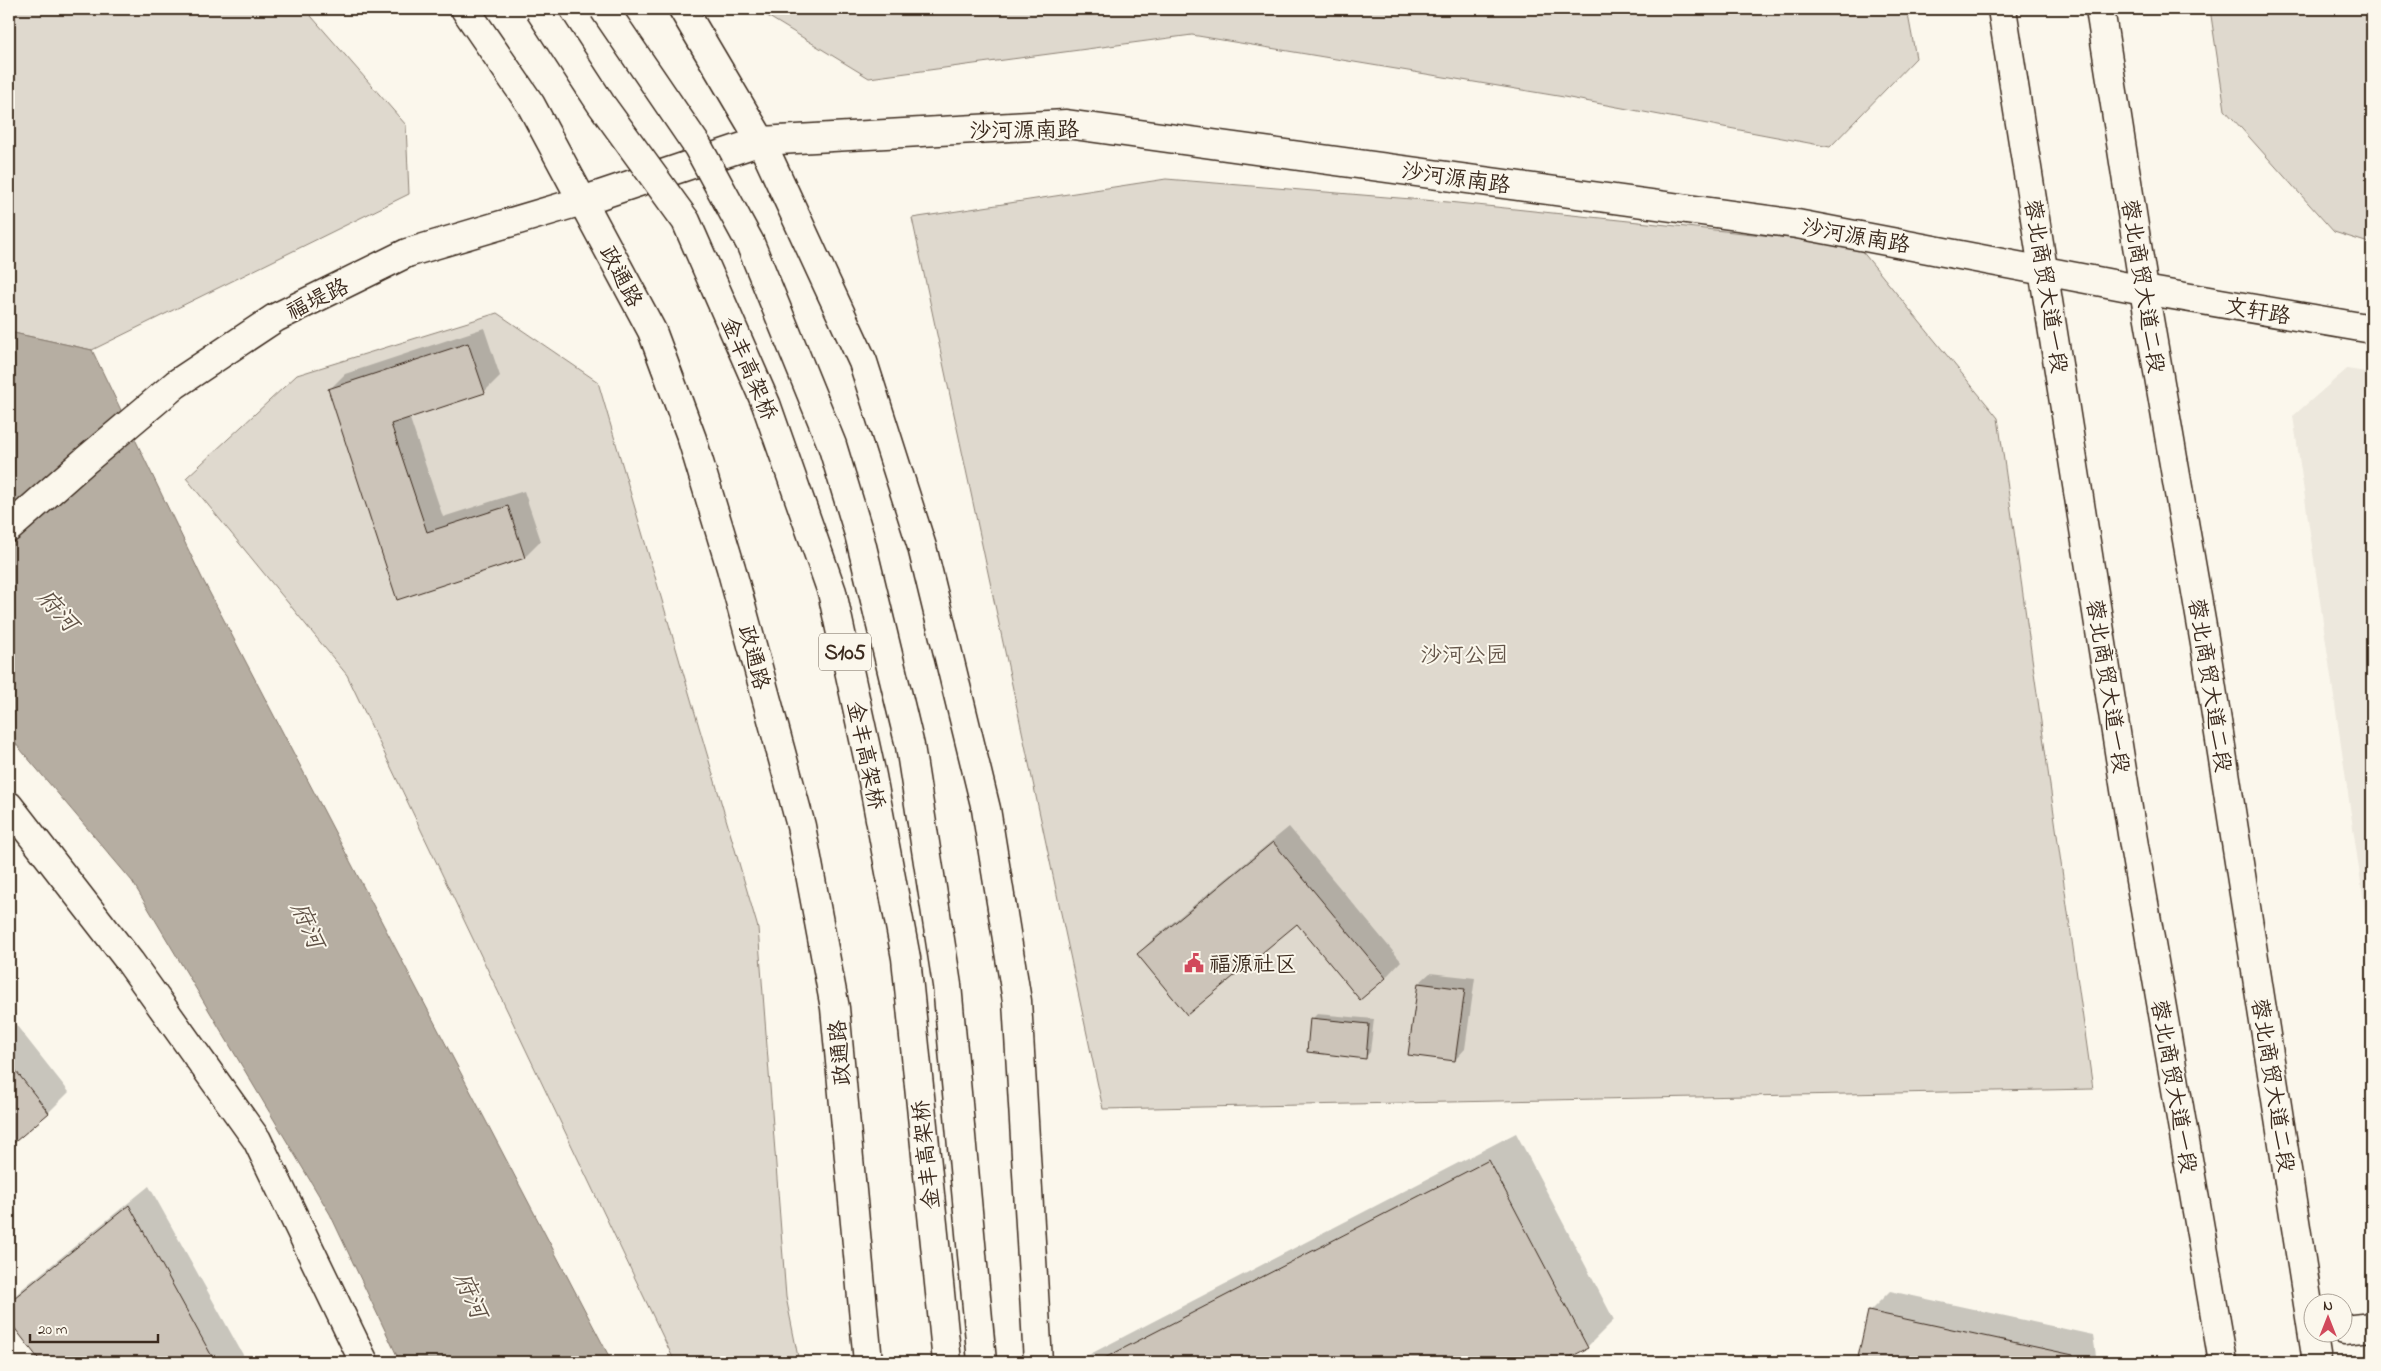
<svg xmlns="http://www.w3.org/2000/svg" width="2381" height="1371" font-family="'Indie Flower','LXGW WenKai TC',sans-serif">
  <rect width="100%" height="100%" fill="#fbf7ec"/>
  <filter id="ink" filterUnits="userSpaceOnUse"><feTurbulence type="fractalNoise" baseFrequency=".02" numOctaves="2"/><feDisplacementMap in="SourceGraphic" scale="10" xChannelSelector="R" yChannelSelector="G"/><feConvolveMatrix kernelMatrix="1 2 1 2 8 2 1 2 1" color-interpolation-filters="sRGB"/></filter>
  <g filter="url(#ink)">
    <path fill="#ede8dd" d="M2347 369 2372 373V958L2293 416Z"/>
    <path fill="#dfd9ce" stroke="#8d8276" d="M9 9H305L406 125 409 194 92 350 9 332Z
      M756 9H1907L1916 58 1830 147 1564 97 1192 35 869 78Z
      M2210 9H2372V244L2334 232 2225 110Z
      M1166 179 1448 202 1857 245 1998 418 2093 1089 1103 1109 912 218Z
      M497 313 598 382 758 928 786 1297 799 1362H675L347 675 186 478 297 375Z"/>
    <path fill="#b6aea2" stroke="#85796d" d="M9 332 92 350 202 578 612 1362H400L330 1214 132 881 9 736Z"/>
    <path fill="#0003" d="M484 328 500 376 484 392 409 416 443 517 524 491 541 541 525 557 398 598 329 390 345 374Z
      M1289 827 1401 961 1386 977 1360 998 1298 922 1138 954 1154 938Z
      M1430 973 1475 978 1465 1049 1455 1060 1419 983Z
      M1317 1014 1374 1019 1370 1052 1365 1058 1312 1019Z
      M9 1016 69 1092 49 1112 9 1145Z
      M1516 1133 1614 1320 1587 1347 1558 1362H1075Z
      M149 1186 247 1362H43L9 1319V1302L22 1289Z
      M1890 1291 2093 1335 2097 1362H1859L1870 1311Z"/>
    <path fill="#ccc4b9" stroke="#3b2a1e" d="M468 343 485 393 391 424 427 532 508 506 525 558 397 600 328 389Z
      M1273 842 1386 978 1360 1000 1297 924 1187 1015 1137 954Z
      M1418 983 1465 989 1455 1061 1408 1055Z
      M1310 1018 1369 1024 1366 1059 1307 1052Z
      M9 1062 49 1113 9 1147Z
      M1489 1160 1588 1348 1561 1362H1097Z
      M129 1205 215 1362H41L9 1321V1302Z
      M1868 1311 2073 1355 2074 1362H1857Z"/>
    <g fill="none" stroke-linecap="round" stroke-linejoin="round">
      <defs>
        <path id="minor" d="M9 528 86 460 176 384 275 318 407 253 582 201 761 141 1066 124 1797 224 2144 290 2372 329
          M9 806 130 962 257 1140 364 1362
          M2344 1330 2372 1327"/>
        <path id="major" d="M465 9 531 105 652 331 692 439 731 568 801 826 835 1008 868 1362
          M683 9 761 141 863 362 922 547 986 809 1017 1001 1038 1362
          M2002 9 2132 834 2223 1362
          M2100 9 2144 290 2205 644 2317 1362"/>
      </defs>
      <use href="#minor" stroke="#3b2a1e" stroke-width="31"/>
      <use href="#major" stroke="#3b2a1e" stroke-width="31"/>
      <use href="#minor" stroke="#fbf7ec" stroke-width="28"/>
      <use href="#major" stroke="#fbf7ec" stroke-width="28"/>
      <defs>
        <path id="highway-bridge" d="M539 9 601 104 686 221 766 404 832 592 872 776 906 958 947 1362
          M604 9 698 147 750 243 832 445 859 534 910 746 947 985 982 1362"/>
      </defs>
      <use href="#highway-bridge" stroke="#3b2a1e" stroke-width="31" stroke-linecap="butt"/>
      <use href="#highway-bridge" stroke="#fbf7ec" stroke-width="28"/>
    </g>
  </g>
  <defs>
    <symbol id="civic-bare" viewBox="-9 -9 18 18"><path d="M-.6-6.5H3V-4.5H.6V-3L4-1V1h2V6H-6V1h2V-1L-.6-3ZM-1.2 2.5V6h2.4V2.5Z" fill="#d1495b" stroke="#fbf7ec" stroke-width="2.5" paint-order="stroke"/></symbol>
  </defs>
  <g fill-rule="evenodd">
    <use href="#civic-bare" x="1180" y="949" width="28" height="28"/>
  </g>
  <g text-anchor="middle" stroke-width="4" stroke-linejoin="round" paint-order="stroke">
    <rect fill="#fbf7ec" stroke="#75685c" stroke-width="1" x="819" y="633.5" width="52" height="37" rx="4"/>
    <g font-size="21" font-weight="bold" fill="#3b2a1e">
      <text x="845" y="659">S105</text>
    </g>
    <g font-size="22" fill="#3b2a1e" stroke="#fbf7ec">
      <text transform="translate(1024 129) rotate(-1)" y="8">沙河源南路</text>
      <text transform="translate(1456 177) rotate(8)" y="8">沙河源南路</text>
      <text transform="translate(1856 235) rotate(10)" y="8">沙河源南路</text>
      <text transform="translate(622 276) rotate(62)" y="8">政通路</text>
      <text transform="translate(2047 286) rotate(81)" y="8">蓉北商贸大道一段</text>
      <text transform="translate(2144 286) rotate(81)" y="8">蓉北商贸大道二段</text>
      <text transform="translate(317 298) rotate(-26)" y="8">福堤路</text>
      <text transform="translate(2258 310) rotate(10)" y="8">文轩路</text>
      <text transform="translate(750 368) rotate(67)" y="8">金丰高架桥</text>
      <text transform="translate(755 657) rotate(75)" y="8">政通路</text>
      <text transform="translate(2211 685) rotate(81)" y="8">蓉北商贸大道二段</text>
      <text transform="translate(2109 686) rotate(81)" y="8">蓉北商贸大道一段</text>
      <text transform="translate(867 755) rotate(78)" y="8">金丰高架桥</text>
      <text transform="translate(839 1053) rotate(-95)" y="8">政通路</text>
      <text transform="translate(2274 1085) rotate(81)" y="8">蓉北商贸大道二段</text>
      <text transform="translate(2175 1086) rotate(80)" y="8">蓉北商贸大道一段</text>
      <text transform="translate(925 1155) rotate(-96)" y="8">金丰高架桥</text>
    </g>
    <g font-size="22" fill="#64564a" stroke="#fbf7ec">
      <text x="1464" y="662">沙河公园</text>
    </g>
    <g font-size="22" fill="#3b2a1e" stroke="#fbf7ec" text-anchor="start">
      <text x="1209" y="971">福源社区</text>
    </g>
    <g font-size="24" font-style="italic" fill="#605246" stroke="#fbf7ec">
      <text transform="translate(58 610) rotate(48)" y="8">府河</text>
      <text transform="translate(308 925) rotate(66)" y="8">府河</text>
      <text transform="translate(471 1295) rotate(66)" y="8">府河</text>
    </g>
  </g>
  <rect width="2381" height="1371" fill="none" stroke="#fbf7ec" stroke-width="30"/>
  <rect x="15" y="15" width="2351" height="1341" fill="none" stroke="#3b2a1e" stroke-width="2" filter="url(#ink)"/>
  <g transform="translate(2328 1318)"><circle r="24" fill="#fbf7ec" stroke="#aea59a"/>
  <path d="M0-4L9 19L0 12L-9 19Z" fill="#d1495b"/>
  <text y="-8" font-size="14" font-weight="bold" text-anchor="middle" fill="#3b2a1e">N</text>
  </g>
  <path d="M30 1334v8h128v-8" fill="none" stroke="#3b2a1e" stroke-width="2.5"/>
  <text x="38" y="1334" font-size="15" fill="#3b2a1e" stroke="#fbf7ec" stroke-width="4" paint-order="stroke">20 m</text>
</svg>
